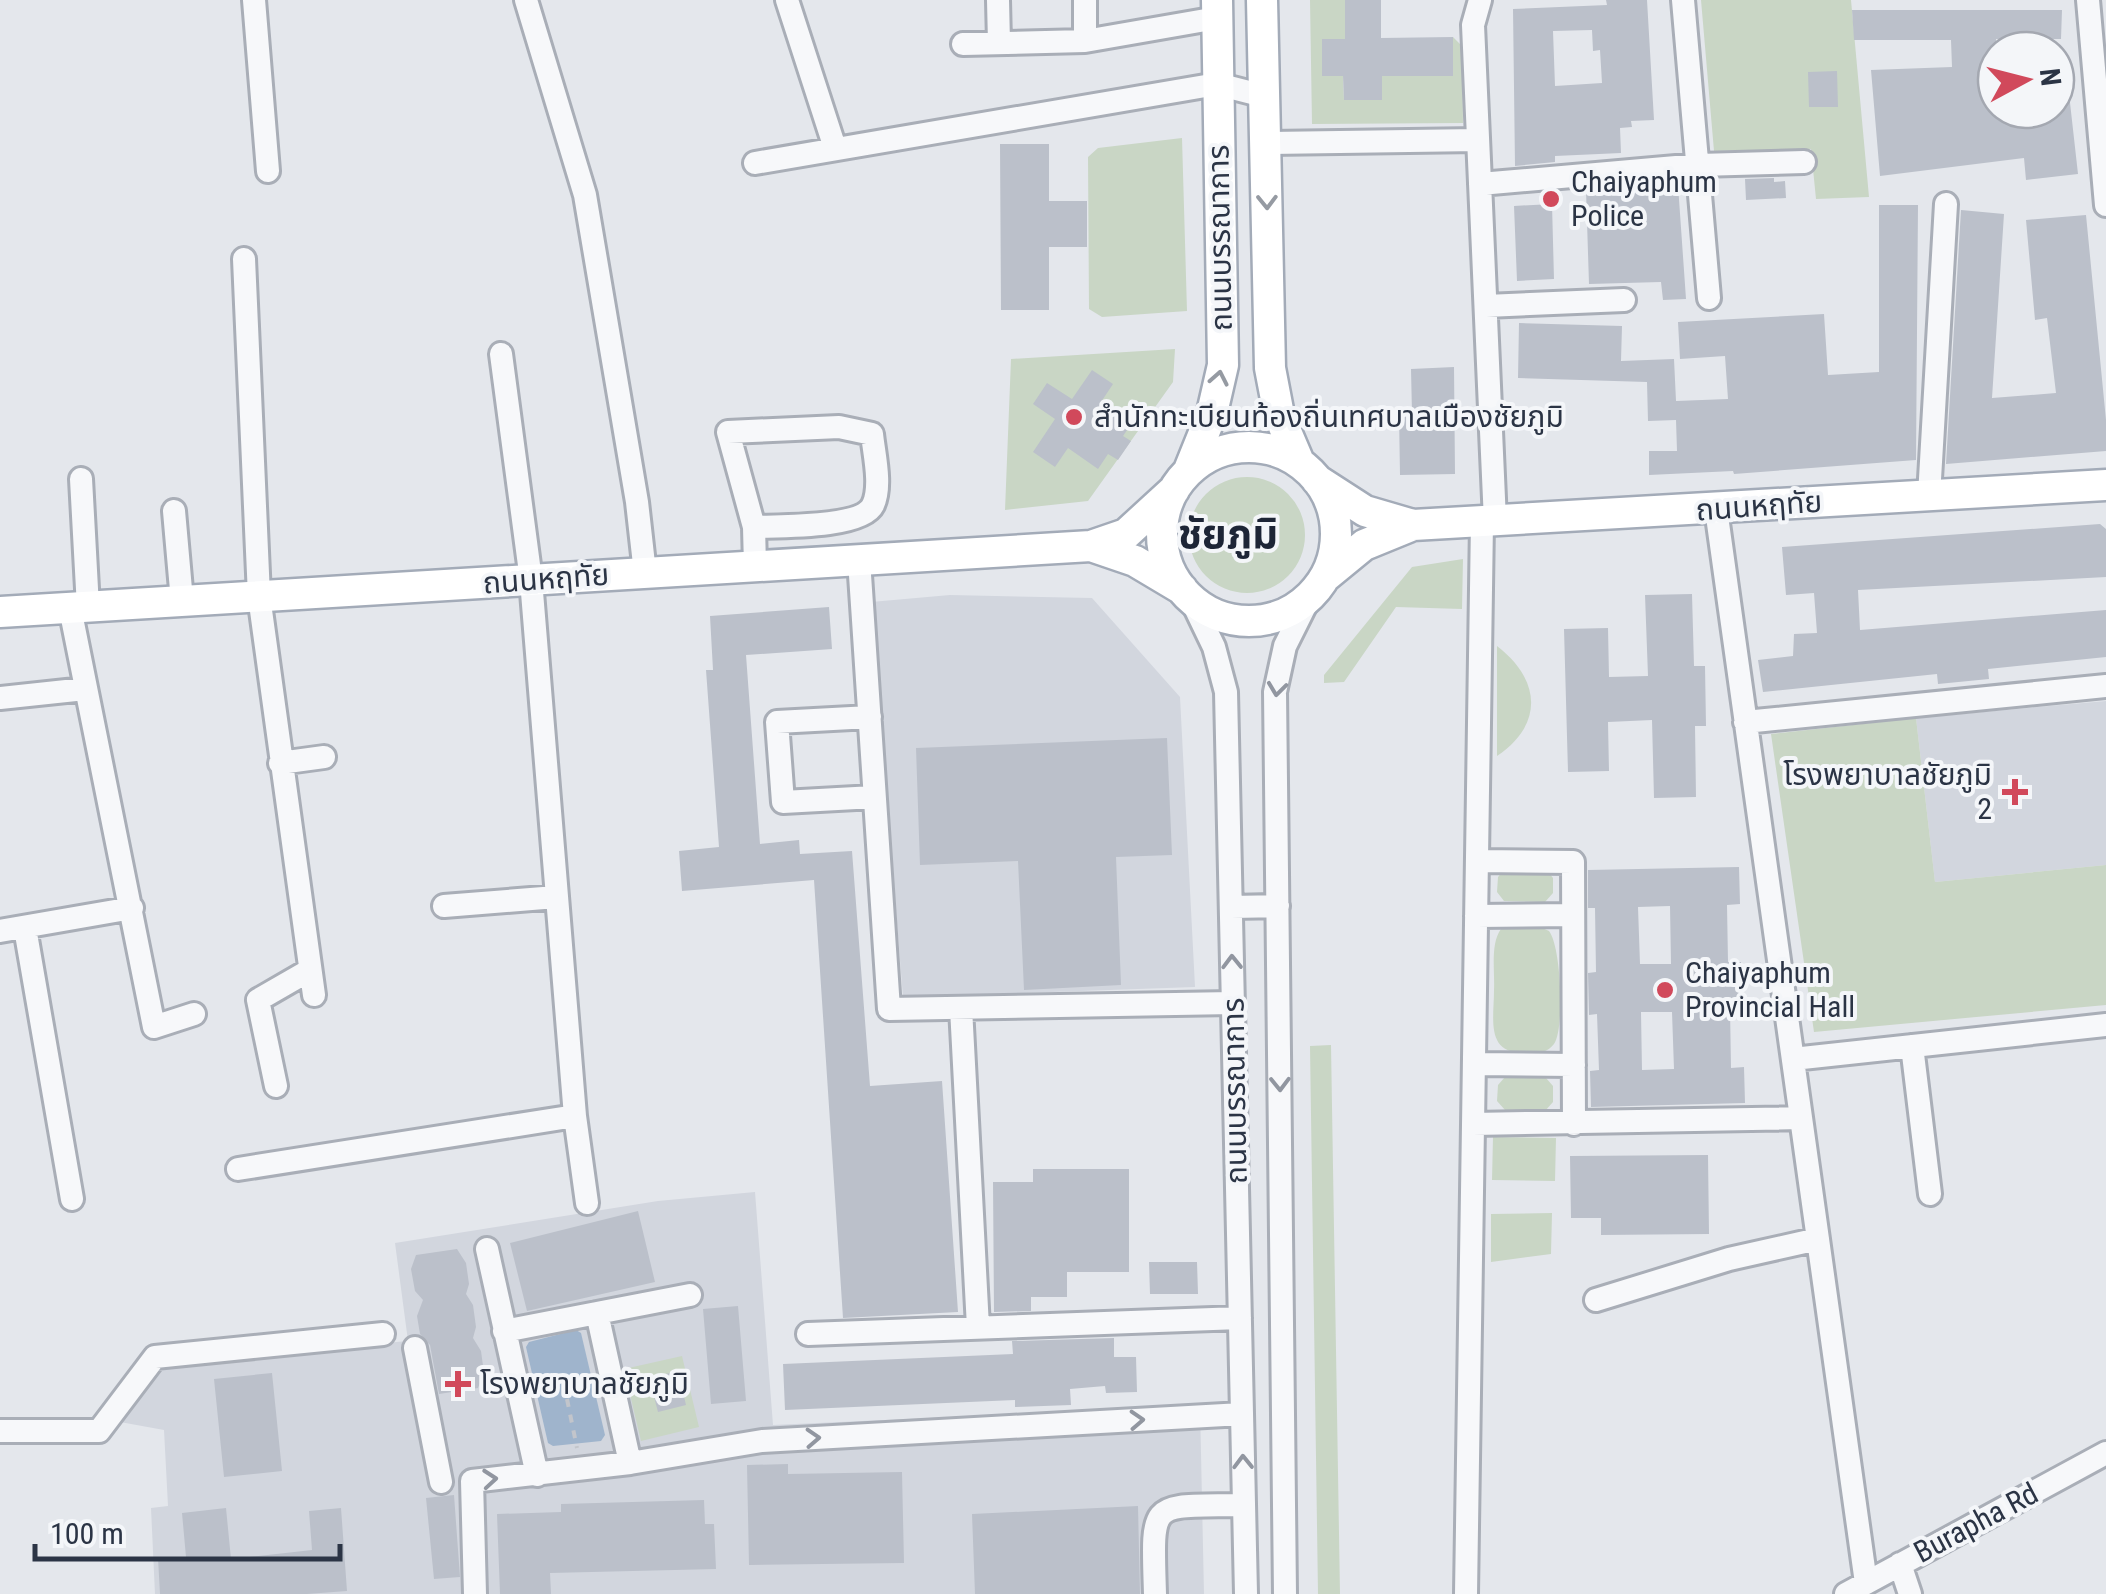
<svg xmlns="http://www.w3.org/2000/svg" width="2106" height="1594" font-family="'Roboto Condensed','Noto Sans Thai',sans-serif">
  <rect width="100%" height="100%" fill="#e4e7ec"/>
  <path fill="#d2d6de" d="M950 595 1092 598 1180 697 1195 987 903 997 871 602Z
    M2106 701V865L1935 882 1916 718Z
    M755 1192 773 1425 1200 1406 1204 1594H155L151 1508 168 1506 164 1430 120 1422 162 1363 408 1341 395 1243 658 1201Z"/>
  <path fill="#c9d6c5" d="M1310 0H1345V39L1322 40V75L1343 76 1344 100H1382V76L1453 75V37L1462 46 1463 123 1312 124Z
    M1701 0H1851L1869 197 1816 199 1811 149 1714 151Z
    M1182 138 1187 311 1102 317 1089 309 1088 157 1098 148Z
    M1175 349 1173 382 1088 501 1005 510 1011 359Z
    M1189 535a58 58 0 1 1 116 0a58 58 0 1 1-116 0Z
    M1463 559 1462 609 1396 607 1344 682 1324 683V675L1412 567Z
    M1497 646C1541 680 1544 724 1497 756Z
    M1916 718 1935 882 2106 865V1005L1814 1032 1771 734Z
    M1505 869H1546L1553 878V893L1545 902 1504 901 1497 892 1498 877Z
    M1509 927H1540L1549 931C1561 946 1565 1028 1554 1044 1546 1054 1537 1053 1526 1053 1485 1054 1494 1020 1494 990 1495 971 1490 944 1501 929Z
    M1331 1045 1340 1594H1318L1310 1046Z
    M1505 1077 1546 1078 1553 1086V1102L1545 1111 1505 1110 1497 1101 1498 1085Z
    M1493 1137 1556 1138 1555 1181 1492 1180Z
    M1552 1213 1551 1254 1491 1262V1214Z
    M682 1356 699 1427 641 1441 624 1369Z"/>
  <path fill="#9fb4cc" d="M576 1330 581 1333 605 1435 601 1441 553 1446 548 1443 526 1347 529 1342Z"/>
  <path fill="#bbc0ca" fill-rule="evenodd" d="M1345 0H1381V38L1453 37V76H1382V100H1344L1343 76H1322V39H1345Z
    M1606 0H1647L1654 120 1631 121 1632 127 1620 128 1621 153 1555 156V162L1515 166 1513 9 1607 5ZM1592 30 1593 51 1600 50 1602 83 1555 86 1553 31Z
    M1852 10H2062L2061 39H1996V110H2056V76H2067L2078 174 2026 180 2024 158 1880 176 1871 70 1952 67 1951 40H1854Z
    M1837 71 1838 107H1809L1808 72Z
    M1000 144H1049V201H1087V247H1049V310H1001Z
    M1774 178V182L1785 181 1786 198 1746 200 1745 179Z
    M1678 185 1686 299 1663 300 1661 282 1589 284 1586 190Z
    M1552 204 1554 279 1517 281 1514 206Z
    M1879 205H1918L1916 460 1734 474 1733 471 1649 475V451H1677L1676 420 1648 421 1647 382 1518 378 1519 323 1622 326 1621 361 1674 359 1676 401 1728 399 1725 356 1680 359 1678 322 1824 314 1828 375 1879 372Z
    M1961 210 2004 214 1992 398 2056 393 2047 318 2035 320 2026 220 2086 215 2106 420V451L1946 464Z
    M1454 367 1455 474 1400 475 1399 414H1412L1411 369Z
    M1092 370 1113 384 1101 402 1132 423 1123 436 1131 441 1118 460 1108 454 1098 469 1068 448 1055 467 1033 452 1055 419 1033 404 1047 383 1072 399Z
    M2100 524 2106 529V577L1858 590 1860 630 2106 610V657L1988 669 1989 679 1938 684 1937 674 1763 692 1758 660 1793 656 1794 634 1817 633 1814 593 1786 595 1782 547Z
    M1692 594 1694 666H1705L1706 726H1695L1696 797 1654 798 1652 720 1608 722 1609 771 1568 772 1564 629 1608 628 1609 677 1648 676 1645 595Z
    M829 607 832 649 746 655 760 844 799 840 800 854 852 851 870 1086 942 1081 958 1312 843 1318 814 880 682 891 679 851 719 847 706 670H713L710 616Z
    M1167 738 1172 855 1116 857 1121 985 1024 990 1018 861 920 865 916 748Z
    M1739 867 1740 904 1727 905 1728 962H1741L1742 1007 1730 1008 1731 1068 1744 1067 1745 1103 1591 1107 1590 1071 1599 1070 1597 1014 1589 1015 1588 973 1596 972 1595 908H1588V870ZM1670 906 1671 964H1640L1638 907ZM1641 1012H1672L1674 1069 1642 1070Z
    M1708 1155 1709 1234 1601 1235V1218H1571L1570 1156Z
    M1033 1169H1129V1272H1067V1297H1031V1311L994 1312 993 1182H1033Z
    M638 1211 655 1282 527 1311 510 1243Z
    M457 1249 466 1263 469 1284 466 1294 473 1305 476 1327 473 1338 481 1351 484 1373 478 1388 439 1394 430 1345 420 1334 417 1316 423 1300 415 1291 411 1269 416 1255Z
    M1149 1262H1197L1198 1294H1150Z
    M738 1306 746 1401 711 1404 703 1309Z
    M1114 1338V1357H1136L1137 1392 1106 1393 1105 1386 1070 1389 1071 1405 1015 1407V1400L785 1410 783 1364 1013 1354 1012 1341Z
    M678 1371 686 1405 658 1412 649 1378Z
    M272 1373 282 1471 224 1477 214 1379Z
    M788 1464V1474L902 1472 904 1563 749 1565 747 1465Z
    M454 1495 460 1577 434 1579 426 1498Z
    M704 1500 705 1524H714L716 1569 550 1573 551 1594H500L497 1514 561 1512V1504Z
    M1138 1506 1140 1594H975L972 1514Z
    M226 1508 231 1559 312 1550 309 1511 341 1508 347 1591 307 1594H160L158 1558 186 1557 182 1513Z"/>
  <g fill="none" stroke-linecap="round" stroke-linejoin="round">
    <defs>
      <path id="minor" d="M254 0 268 171
        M526 0 585 195 637 502 645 573
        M787 0 835 148
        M998 0 999 43
        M1480 0 1473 25 1495 521
        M1683 0 1709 298
        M2088 0 2106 205
        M1085 41V0
        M963 44 1085 41 1217 18
        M1265 143 1478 140
        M755 163 1217 84 1264 96
        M1480 184 1699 165 1804 162
        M244 259 259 596 314 995
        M1486 306 1624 300
        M501 354 531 580 575 1116 587 1203
        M81 479 88 607
        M1929 496 1946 204
        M1716 509 1866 1583
        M174 511 182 601
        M754 527C779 526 862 528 873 505 882 486 874 454 872 434L839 427 728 432 754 527 755 566
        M859 560 889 1009 1233 1003
        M1189 595 1214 647 1226 692 1246 1594
        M70 608 154 1027 194 1014
        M0 698 85 689
        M870 717 777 722 783 802 874 797
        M1745 722 2106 686
        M280 763 324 757
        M1477 861 1573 862 1574 1124
        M444 906 556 897
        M1231 907 1278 906
        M1476 916 1573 915
        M25 928 72 1199
        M0 931 132 908
        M961 1008 978 1327
        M1912 1046 1930 1194
        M1793 1059 2106 1025
        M1474 1064 1574 1065
        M276 1086 258 1000 310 970
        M1473 1124 1801 1118
        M238 1169 575 1116
        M487 1249 537 1475
        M1596 1300 1729 1259 1818 1239
        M597 1313 630 1463
        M504 1331 690 1295
        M808 1334 1240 1318
        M415 1348 441 1482
        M0 1431H99L155 1357 383 1334
        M1900 1564 1910 1594
        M475 1594 472 1481 630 1463 762 1441 1242 1414
        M1155 1594C1152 1496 1149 1507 1244 1505
        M1285 1594 1275 692 1285 646 1309 598
        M1466 1594 1482 522
        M1846 1594 2106 1453"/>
      <path id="major" d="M1262 0 1270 368 1279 415 1299 462
        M1162 534a87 87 0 1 1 174 0a87 87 0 1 1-174 0Z
        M1189 470 1212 413 1223 365 1217 0
        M1317 480 1365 511 1413 525
        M1091 546 1135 561 1182 589
        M1325 577 1364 545 1413 525 2106 485
        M0 612 1091 546 1126 534 1174 490"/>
    </defs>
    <use href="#minor" stroke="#a9aeb7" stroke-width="28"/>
    <use href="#major" stroke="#a3abb8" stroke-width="35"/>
    <path stroke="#c2c5cb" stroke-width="4" stroke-dasharray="8 8" stroke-linecap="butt" d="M567 1399 577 1448"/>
    <use href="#minor" stroke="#f7f8fa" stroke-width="22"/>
    <use href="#major" stroke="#fff" stroke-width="30"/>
  </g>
  <defs><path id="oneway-chevron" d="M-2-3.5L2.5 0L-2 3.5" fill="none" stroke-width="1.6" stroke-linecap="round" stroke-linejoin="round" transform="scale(2.5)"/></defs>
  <g stroke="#959aa2">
    <use href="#oneway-chevron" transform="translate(1267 202) rotate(89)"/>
    <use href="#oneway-chevron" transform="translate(1219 378) rotate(-79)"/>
  </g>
  <g stroke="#9196a0">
    <use href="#oneway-chevron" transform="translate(1277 689) rotate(97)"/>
    <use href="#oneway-chevron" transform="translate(1232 962) rotate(-91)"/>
    <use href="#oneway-chevron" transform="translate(1280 1084) rotate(89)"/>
    <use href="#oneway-chevron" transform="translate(1137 1420) rotate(-3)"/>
    <use href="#oneway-chevron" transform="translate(813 1438) rotate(-3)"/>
    <use href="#oneway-chevron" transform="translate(1243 1462) rotate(-91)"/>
    <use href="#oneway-chevron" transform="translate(490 1479) rotate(-5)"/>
  </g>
  <g fill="#d1495b" stroke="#f4f6f9" stroke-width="4">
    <circle cx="1551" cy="199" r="10"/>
    <circle cx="1074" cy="417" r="10"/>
    <path d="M2010 777h10v10h10v10h-10v10h-10v-10h-10v-10h10z"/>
    <circle cx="1665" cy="990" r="10"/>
    <path d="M453 1369h10v10h10v10h-10v10h-10v-10h-10v-10h10z"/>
  </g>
  <g text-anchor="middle" stroke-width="8" stroke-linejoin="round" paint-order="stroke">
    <g font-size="30" fill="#2b3445" stroke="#f4f6f9" text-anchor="start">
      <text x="1571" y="192">Chaiyaphum<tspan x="1571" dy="34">Police</tspan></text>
      <text x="1094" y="427">สำนักทะเบียนท้องถิ่นเทศบาลเมืองชัยภูมิ</text>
      <text x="1992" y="785" text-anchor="end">โรงพยาบาลชัยภูมิ<tspan x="1992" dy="34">2</tspan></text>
      <text x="1685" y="983">Chaiyaphum<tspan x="1685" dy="34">Provincial Hall</tspan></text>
      <text x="480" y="1394">โรงพยาบาลชัยภูมิ</text>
    </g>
    <g font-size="30" fill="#2b3445" stroke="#f4f6f9">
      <text transform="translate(1220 238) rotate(-91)" y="10">ถนนบรรณาการ</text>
      <text transform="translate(1759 506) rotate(-4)" y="10">ถนนหฤทัย</text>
      <text transform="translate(546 579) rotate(-4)" y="10">ถนนหฤทัย</text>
      <text transform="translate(1235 1091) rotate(-91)" y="10">ถนนบรรณาการ</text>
      <text transform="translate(1976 1523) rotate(-28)" y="10">Burapha Rd</text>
    </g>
    <g font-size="40" font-weight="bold" fill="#1d2536" stroke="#f4f6f9">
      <text x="1228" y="548">ชัยภูมิ</text>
    </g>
  </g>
  <g transform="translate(2026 80) rotate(83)"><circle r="48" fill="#f4f6f9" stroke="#a4a8b1" stroke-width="2.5"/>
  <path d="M0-8L18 38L0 25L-18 38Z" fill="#d1495b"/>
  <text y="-15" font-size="28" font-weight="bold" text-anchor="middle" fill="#2b3445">N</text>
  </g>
  <path d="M35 1544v15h305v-15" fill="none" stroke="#2b3445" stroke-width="5"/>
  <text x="50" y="1544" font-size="30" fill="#2b3445" stroke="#f4f6f9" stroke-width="8" paint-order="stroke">100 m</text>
</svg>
